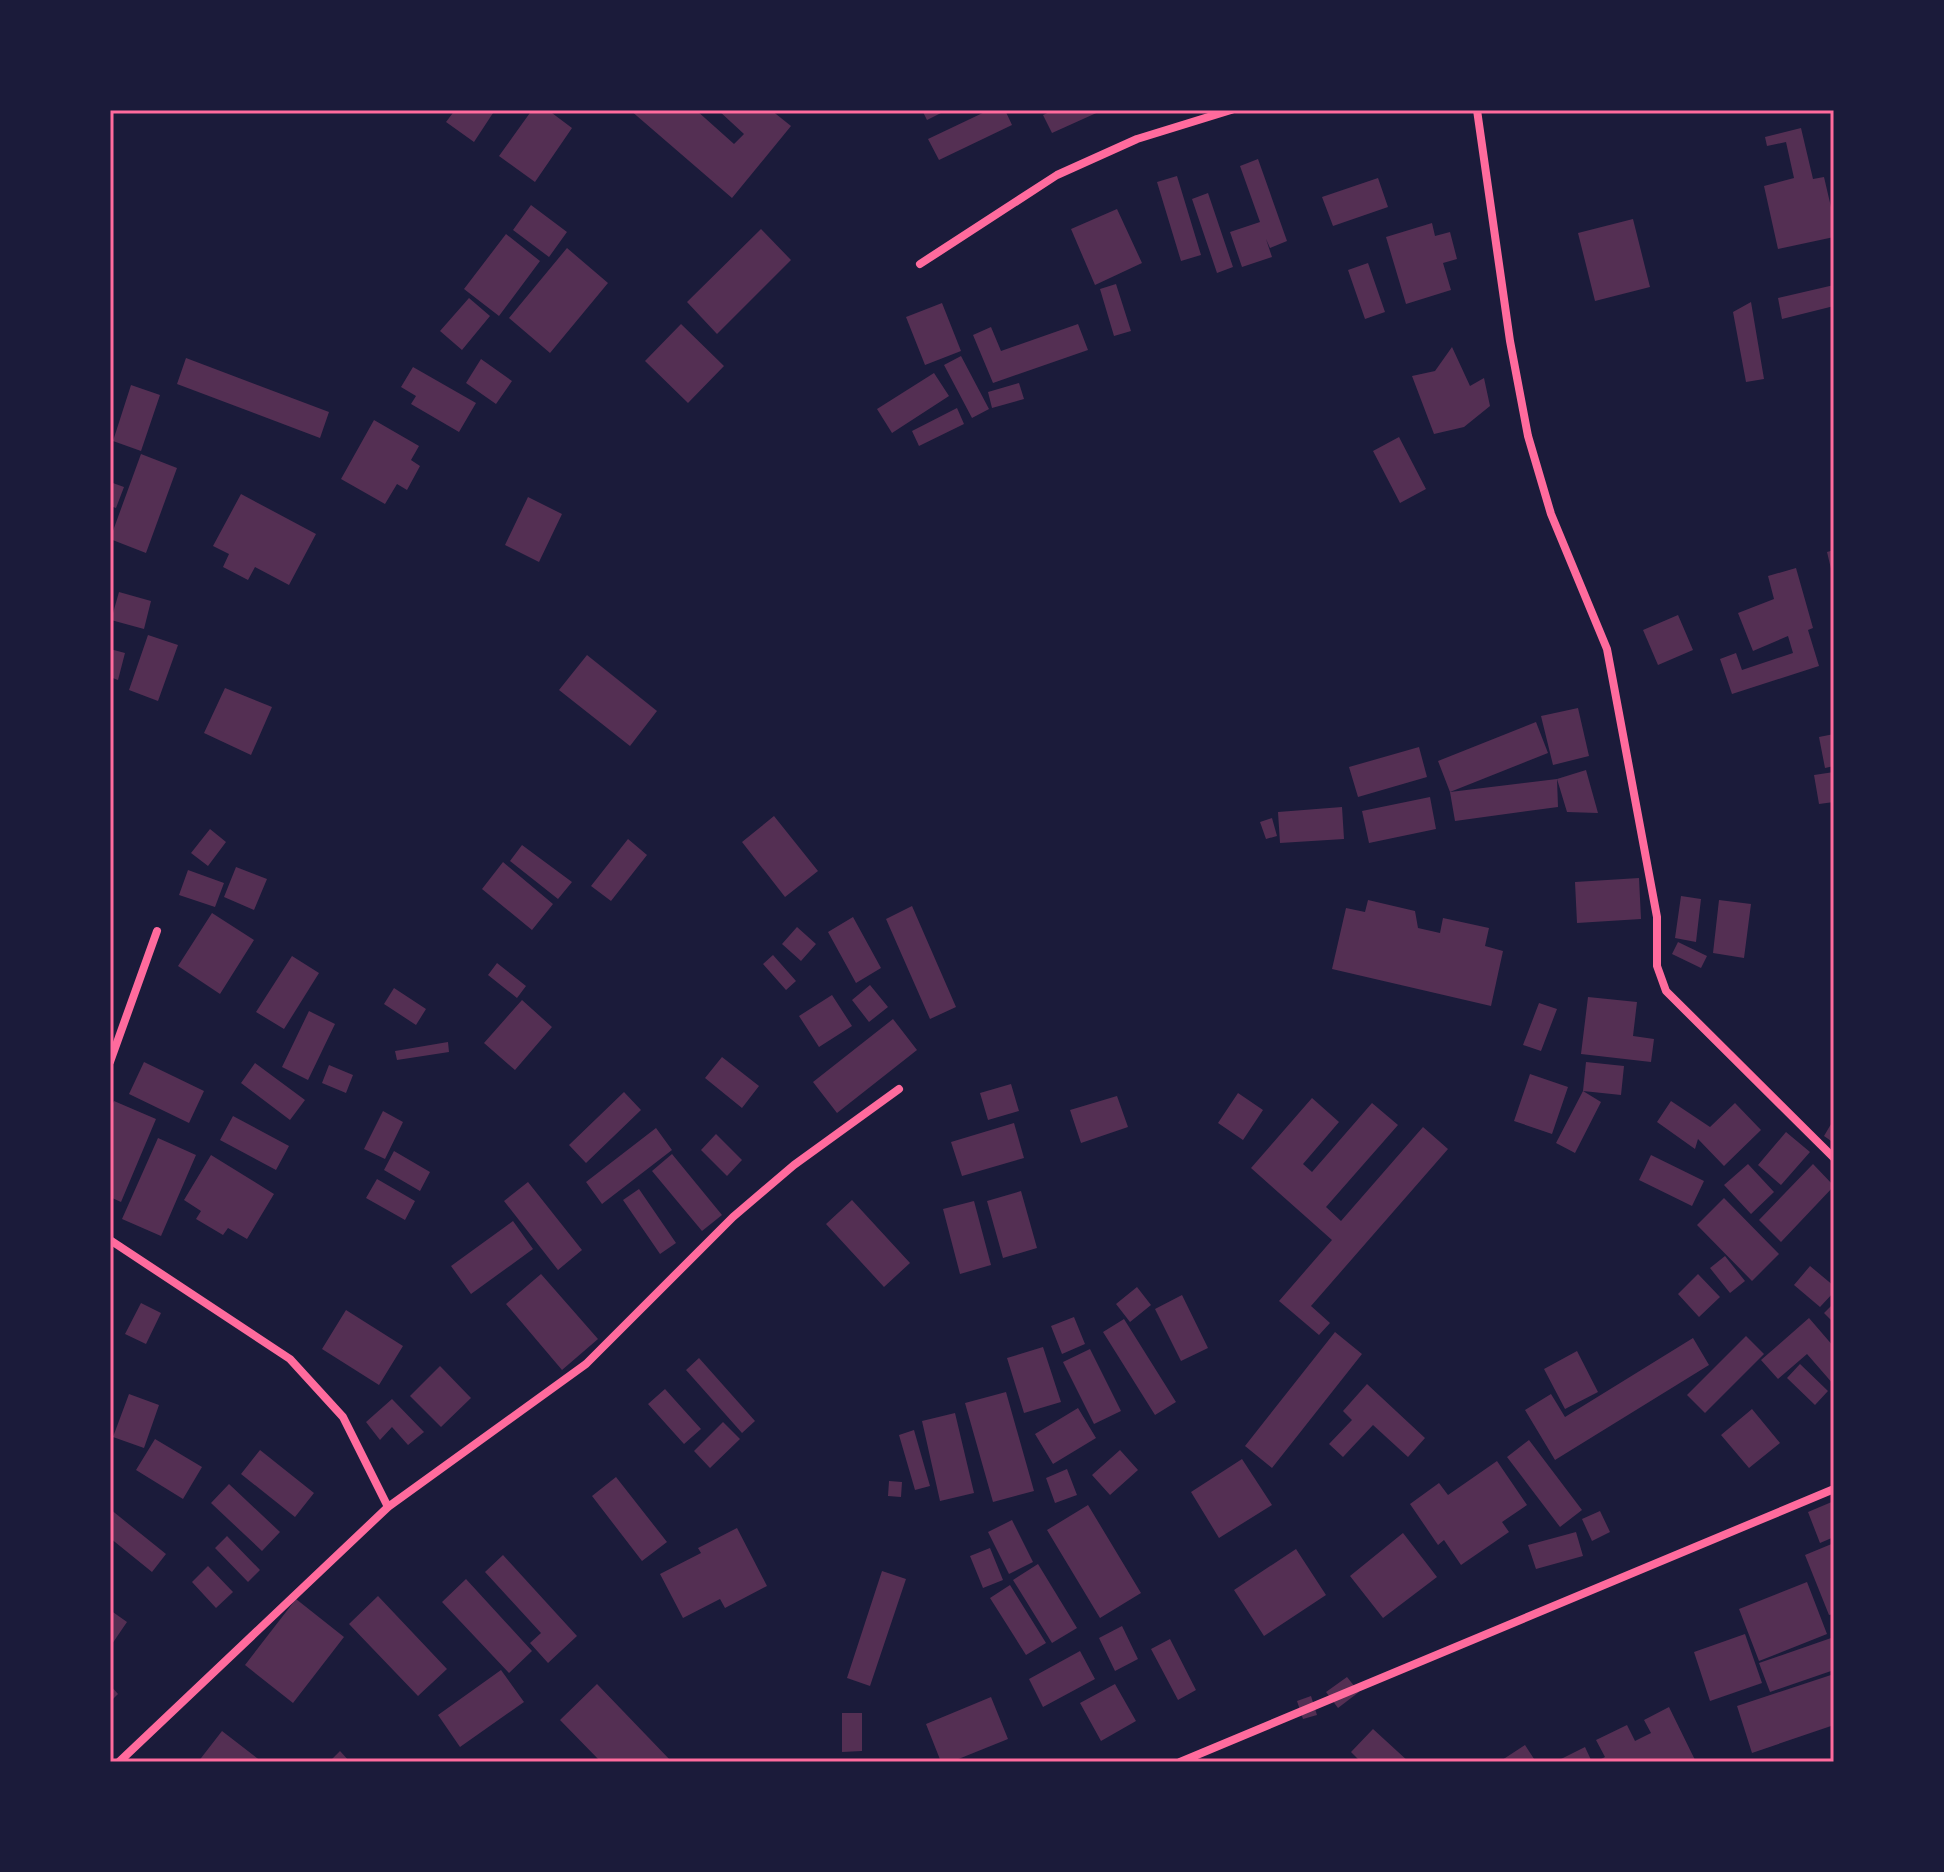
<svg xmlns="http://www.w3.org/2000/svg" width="1944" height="1872" font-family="Rubik,sans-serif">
  <rect width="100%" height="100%" fill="#1b1b3a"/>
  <path fill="#542f53" d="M455 110H495L474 142 446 122Z
    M532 110H548L572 128 535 182 499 156Z
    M630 110H696L734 144 744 134 718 110H771L791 126 732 198Z
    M922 110H947L927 120Z
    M989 110H1005L1012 125 939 160 928 139Z
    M1054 110H1103L1052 133 1043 115Z
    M1801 128 1813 179 1824 177 1834 220V237L1778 249 1764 186 1794 178 1786 142 1767 146 1765 137Z
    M1258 159 1287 241 1270 248 1266 239 1272 257 1242 267 1230 232 1260 222 1240 166Z
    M1177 176 1201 255 1181 261 1157 182Z
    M1378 178 1388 207 1333 226 1322 197Z
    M1208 193 1233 267 1217 273 1192 199Z
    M531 205 567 232 549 257 513 230Z
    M1117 209 1142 263 1095 285 1071 229Z
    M1633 219 1650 287 1595 301 1578 233Z
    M1432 223 1435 236 1450 232 1457 259 1443 263 1451 290 1406 304 1386 237Z
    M761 229 791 260 717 334 687 302Z
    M506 234 540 261 499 316 464 289Z
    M567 248 608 283 550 353 509 318Z
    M1368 263 1385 312 1365 319 1348 270Z
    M1116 284 1131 331 1114 336 1100 289Z
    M1834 285V306L1782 319 1778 298Z
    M469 298 490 316 462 350 440 331Z
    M1751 302 1764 379 1746 382 1733 312Z
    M942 303 961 351 925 365 906 317Z
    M681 324 724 366 688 403 645 361Z
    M1078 324 1088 350 993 383 973 335 991 327 1001 351Z
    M1452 347 1470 386 1484 378 1490 406 1464 427 1434 434 1412 376 1435 371Z
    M961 356 989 409 972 418 944 365Z
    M186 358 329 412 320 438 177 384Z
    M481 359 512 381 496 404 466 383Z
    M413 367 476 403 459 432 411 404 416 396 401 387Z
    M934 373 949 396 892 433 877 409Z
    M1019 383 1024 399 992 408 988 392Z
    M131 385 160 395 141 451 113 441Z
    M957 408 964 424 919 446 912 431Z
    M374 420 419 446 411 460 420 466 407 490 397 484 385 504 341 479Z
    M1399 437 1426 489 1400 503 1373 451Z
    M141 454 177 468 146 553 110 539Z
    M110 482 124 487 116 508 110 506Z
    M241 494 316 534 289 585 255 567 248 580 223 567 229 554 213 546Z
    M528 497 562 514 539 562 505 545Z
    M1834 550V577H1833L1827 552Z
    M1796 568 1813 628 1808 630 1819 666 1732 694 1720 659 1736 653 1742 670 1793 653 1788 636 1753 651 1738 613 1774 599 1768 576Z
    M119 592 151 601 144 629 111 620Z
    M1678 615 1693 650 1658 665 1643 630Z
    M148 635 178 645 158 701 129 690Z
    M110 649 125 653 118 680 110 677Z
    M587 655 657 711 630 746 559 690Z
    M225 688 272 707 251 755 204 733Z
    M1578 708 1589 756 1553 765 1541 716Z
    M1536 722 1548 753 1450 792 1438 761Z
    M1834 734V766L1825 768 1819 737Z
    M1419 747 1427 777 1358 797 1349 767Z
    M1586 770 1598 813 1567 812 1557 779 1558 807 1455 821 1450 792 1557 779Z
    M1834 772V802L1819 804 1814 775Z
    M1430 797 1436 829 1369 843 1362 811Z
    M1342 807 1344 839 1280 843 1278 812Z
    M774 816 818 871 785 897 742 842Z
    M1272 818 1277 836 1266 839 1260 822Z
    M210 829 226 842 208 866 191 853Z
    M628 839 647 855 611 901 591 886Z
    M522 845 572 882 558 899 510 861Z
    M503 862 553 904 532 930 482 889Z
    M236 867 267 879 254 910 224 897Z
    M188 870 224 883 215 907 179 895Z
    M1639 878 1641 919 1577 923 1575 882Z
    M1681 896 1701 899 1696 942 1675 938Z
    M1368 900 1415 911 1418 928 1440 933 1443 918 1489 928 1485 946 1503 951 1491 1006 1332 969 1346 908 1365 912Z
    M1719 900 1751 904 1744 958 1713 953Z
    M912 906 956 1007 930 1019 886 919Z
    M212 913 254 940 220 994 178 966Z
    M853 917 881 968 856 983 828 932Z
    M797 927 816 944 801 961 782 944Z
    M1678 942 1707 956 1701 968 1672 954Z
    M773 955 796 981 786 990 763 964Z
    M292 956 319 973 284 1029 256 1012Z
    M497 963 526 986 517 998 488 975Z
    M870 985 888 1007 869 1022 852 1000Z
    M394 988 426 1009 416 1025 384 1004Z
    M832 995 852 1026 819 1047 799 1016Z
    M1588 997 1637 1002 1633 1036 1654 1039 1651 1062 1581 1054Z
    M522 1000 552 1027 515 1070 484 1043Z
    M1539 1003 1557 1009 1541 1051 1523 1045Z
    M309 1011 335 1024 308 1080 282 1067Z
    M893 1019 917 1050 837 1113 813 1082Z
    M448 1042 449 1052 397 1060 395 1051Z
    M722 1057 759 1086 742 1108 705 1078Z
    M144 1062 204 1091 189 1123 129 1094Z
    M1586 1062 1624 1066 1621 1095 1583 1091Z
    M255 1063 305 1100 290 1120 241 1083Z
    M329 1065 353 1075 346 1093 322 1083Z
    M1530 1074 1568 1087 1552 1134 1514 1121Z
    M1011 1084 1019 1111 988 1120 980 1093Z
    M1583 1091 1601 1102 1575 1153 1556 1143Z
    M624 1092 641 1110 586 1163 569 1145Z
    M1238 1093 1263 1110 1243 1140 1218 1123Z
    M1117 1096 1128 1127 1081 1143 1070 1110Z
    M1312 1098 1339 1122 1303 1164 1312 1172 1372 1103 1398 1125 1326 1207 1341 1221 1423 1127 1448 1149 1311 1306 1330 1323 1319 1335 1279 1301 1332 1240 1251 1168Z
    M114 1101 156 1119 121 1202 110 1197V1110Z
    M1671 1101 1710 1127 1735 1103 1761 1130 1724 1166 1698 1139 1695 1149 1657 1122Z
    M383 1111 403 1122 385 1159 364 1149Z
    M233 1116 289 1146 276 1170 220 1140Z
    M1834 1119V1143L1824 1136Z
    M1014 1123 1024 1158 962 1176 951 1142Z
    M656 1128 672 1150 602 1204 586 1182Z
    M1786 1132 1810 1152 1781 1185 1758 1165Z
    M716 1134 742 1160 727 1176 701 1150Z
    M158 1138 196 1155 161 1236 122 1219Z
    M394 1151 430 1172 420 1191 384 1170Z
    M672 1154 722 1215 702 1231 652 1171Z
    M211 1155 274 1194 247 1239 228 1228 223 1235 196 1219 201 1211 184 1200Z
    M1651 1155 1704 1181 1692 1206 1639 1180Z
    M1748 1164 1774 1192 1751 1214 1724 1185Z
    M1813 1164 1834 1186 1781 1242 1759 1220Z
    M377 1179 415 1201 405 1220 366 1198Z
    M528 1182 582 1250 558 1270 504 1201Z
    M639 1189 676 1243 660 1254 623 1200Z
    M1021 1191 1037 1248 1003 1258 987 1201Z
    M1724 1198 1779 1254 1752 1281 1697 1225Z
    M852 1200 910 1263 884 1287 826 1224Z
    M974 1201 991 1265 960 1274 943 1209Z
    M513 1221 533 1249 471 1294 451 1266Z
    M1725 1256 1745 1281 1730 1293 1710 1268Z
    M1810 1266 1834 1286V1292L1820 1307 1794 1285Z
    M541 1274 598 1339 562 1370 506 1304Z
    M1698 1274 1720 1297 1699 1317 1678 1294Z
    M1137 1287 1151 1305 1130 1322 1116 1304Z
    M1182 1295 1208 1348 1181 1361 1155 1309Z
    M141 1303 161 1313 146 1344 125 1334Z
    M1834 1303V1323L1824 1313Z
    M346 1310 403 1346 379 1385 322 1349Z
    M1074 1317 1085 1344 1062 1354 1051 1326Z
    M1809 1318 1834 1347V1385L1807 1354 1778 1379 1761 1360Z
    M1124 1319 1176 1402 1155 1415 1103 1332Z
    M1335 1332 1362 1354 1272 1468 1245 1446Z
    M1746 1336 1764 1354 1705 1413 1687 1395Z
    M1693 1338 1709 1365 1555 1460 1525 1410 1551 1394 1565 1417Z
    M1043 1347 1061 1402 1024 1413 1007 1358Z
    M1090 1349 1121 1411 1094 1424 1063 1362Z
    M1577 1351 1598 1392 1565 1409 1544 1369Z
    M699 1358 755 1421 742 1433 686 1370Z
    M1800 1364 1828 1391 1815 1405 1787 1378Z
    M440 1366 471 1398 441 1427 410 1396Z
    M1367 1384 1425 1438 1408 1457 1373 1425 1343 1457 1329 1444 1352 1420 1343 1411Z
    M665 1389 701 1429 684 1444 648 1404Z
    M1006 1392 1034 1491 993 1502 965 1403Z
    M129 1394 159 1405 144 1448 113 1437Z
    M392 1399 424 1432 408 1445 392 1427 380 1440 366 1422Z
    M1078 1408 1096 1438 1053 1464 1035 1434Z
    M1752 1409 1780 1443 1749 1468 1721 1435Z
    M955 1413 974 1493 940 1501 922 1421Z
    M723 1422 740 1439 710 1468 694 1451Z
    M914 1430 930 1486 915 1490 899 1435Z
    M155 1439 202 1467 183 1499 136 1470Z
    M1529 1440 1582 1510 1560 1527 1507 1457Z
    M260 1450 314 1493 295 1517 241 1474Z
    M1120 1450 1138 1470 1110 1495 1092 1475Z
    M1242 1459 1272 1505 1219 1538 1191 1492Z
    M1497 1461 1527 1505 1502 1522 1509 1532 1461 1565 1444 1540 1438 1545 1410 1504 1439 1483 1448 1495Z
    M1067 1469 1077 1495 1055 1503 1046 1478Z
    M616 1477 667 1542 642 1561 592 1496Z
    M889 1481 902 1482 901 1497 888 1496Z
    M229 1484 280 1532 262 1551 211 1503Z
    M1834 1501V1537L1820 1543 1808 1512Z
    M1088 1505 1141 1593 1100 1618 1047 1530Z
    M110 1509 166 1554 152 1572 110 1538Z
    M1600 1511 1610 1532 1592 1541 1582 1519Z
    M1012 1520 1033 1562 1009 1574 988 1532Z
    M737 1528 767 1586 725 1608 720 1599 683 1618 660 1574 701 1553 698 1548Z
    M1576 1532 1583 1556 1536 1569 1528 1545Z
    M1403 1533 1437 1577 1383 1618 1350 1576Z
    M227 1536 260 1570 248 1582 215 1548Z
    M1834 1543V1614L1829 1615 1805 1555Z
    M990 1548 1003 1580 983 1588 970 1556Z
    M1296 1549 1326 1595 1264 1636 1234 1590Z
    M503 1555 577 1636 548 1663 530 1643 541 1633 485 1572Z
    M1038 1564 1077 1628 1052 1643 1013 1580Z
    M208 1566 233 1592 216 1608 192 1582Z
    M882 1571 906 1579 870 1686 847 1678Z
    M466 1579 532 1651 509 1673 442 1602Z
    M1807 1582 1827 1634 1759 1661 1739 1609Z
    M1010 1585 1046 1643 1026 1655 990 1598Z
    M378 1596 447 1669 418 1696 349 1624Z
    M296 1599 344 1637 293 1703 245 1665Z
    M110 1610 127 1622 112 1644 110 1643Z
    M1122 1626 1138 1659 1115 1671 1099 1638Z
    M1745 1634 1762 1683 1710 1701 1694 1652Z
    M1834 1637V1670L1770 1692 1759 1663Z
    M1170 1639 1196 1690 1178 1700 1151 1649Z
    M1080 1651 1095 1679 1043 1707 1029 1679Z
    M501 1670 524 1702 460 1747 438 1715Z
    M1834 1674V1725L1752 1753 1737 1706Z
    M1347 1677 1359 1692 1338 1708 1326 1692Z
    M597 1684 672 1762H601L560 1720Z
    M1115 1684 1136 1721 1101 1741 1080 1703Z
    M110 1685 118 1694 110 1702Z
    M1311 1696 1317 1715 1303 1719 1297 1701Z
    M991 1697 1008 1739 951 1762H941L926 1724Z
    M1669 1707 1696 1762H1595L1605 1757 1596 1740 1627 1725 1635 1741 1651 1733 1644 1720Z
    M842 1713H862V1751L842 1752Z
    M1373 1729 1409 1762H1361L1351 1752Z
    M222 1731 262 1762H198Z
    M1525 1745 1536 1762H1499Z
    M1585 1747 1592 1762H1555Z
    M340 1751 350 1762H329Z"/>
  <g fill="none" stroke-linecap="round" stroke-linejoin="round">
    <path stroke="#ff6b9d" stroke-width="8" d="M1477 110 1510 341 1528 436 1551 514 1607 649 1657 917V966L1666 991 1834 1158
      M920 264 1057 175 1137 139 1231 110
      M110 1062 157 931
      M110 1240 290 1359 343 1417 388 1507
      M119 1762 388 1507 586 1364 733 1217 794 1165 899 1089
      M1180 1762 1834 1489"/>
  </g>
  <rect width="1944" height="1872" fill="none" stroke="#1b1b3a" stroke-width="224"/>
  <rect x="112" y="112" width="1720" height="1648" fill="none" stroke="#ff6b9d" stroke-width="3"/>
</svg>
